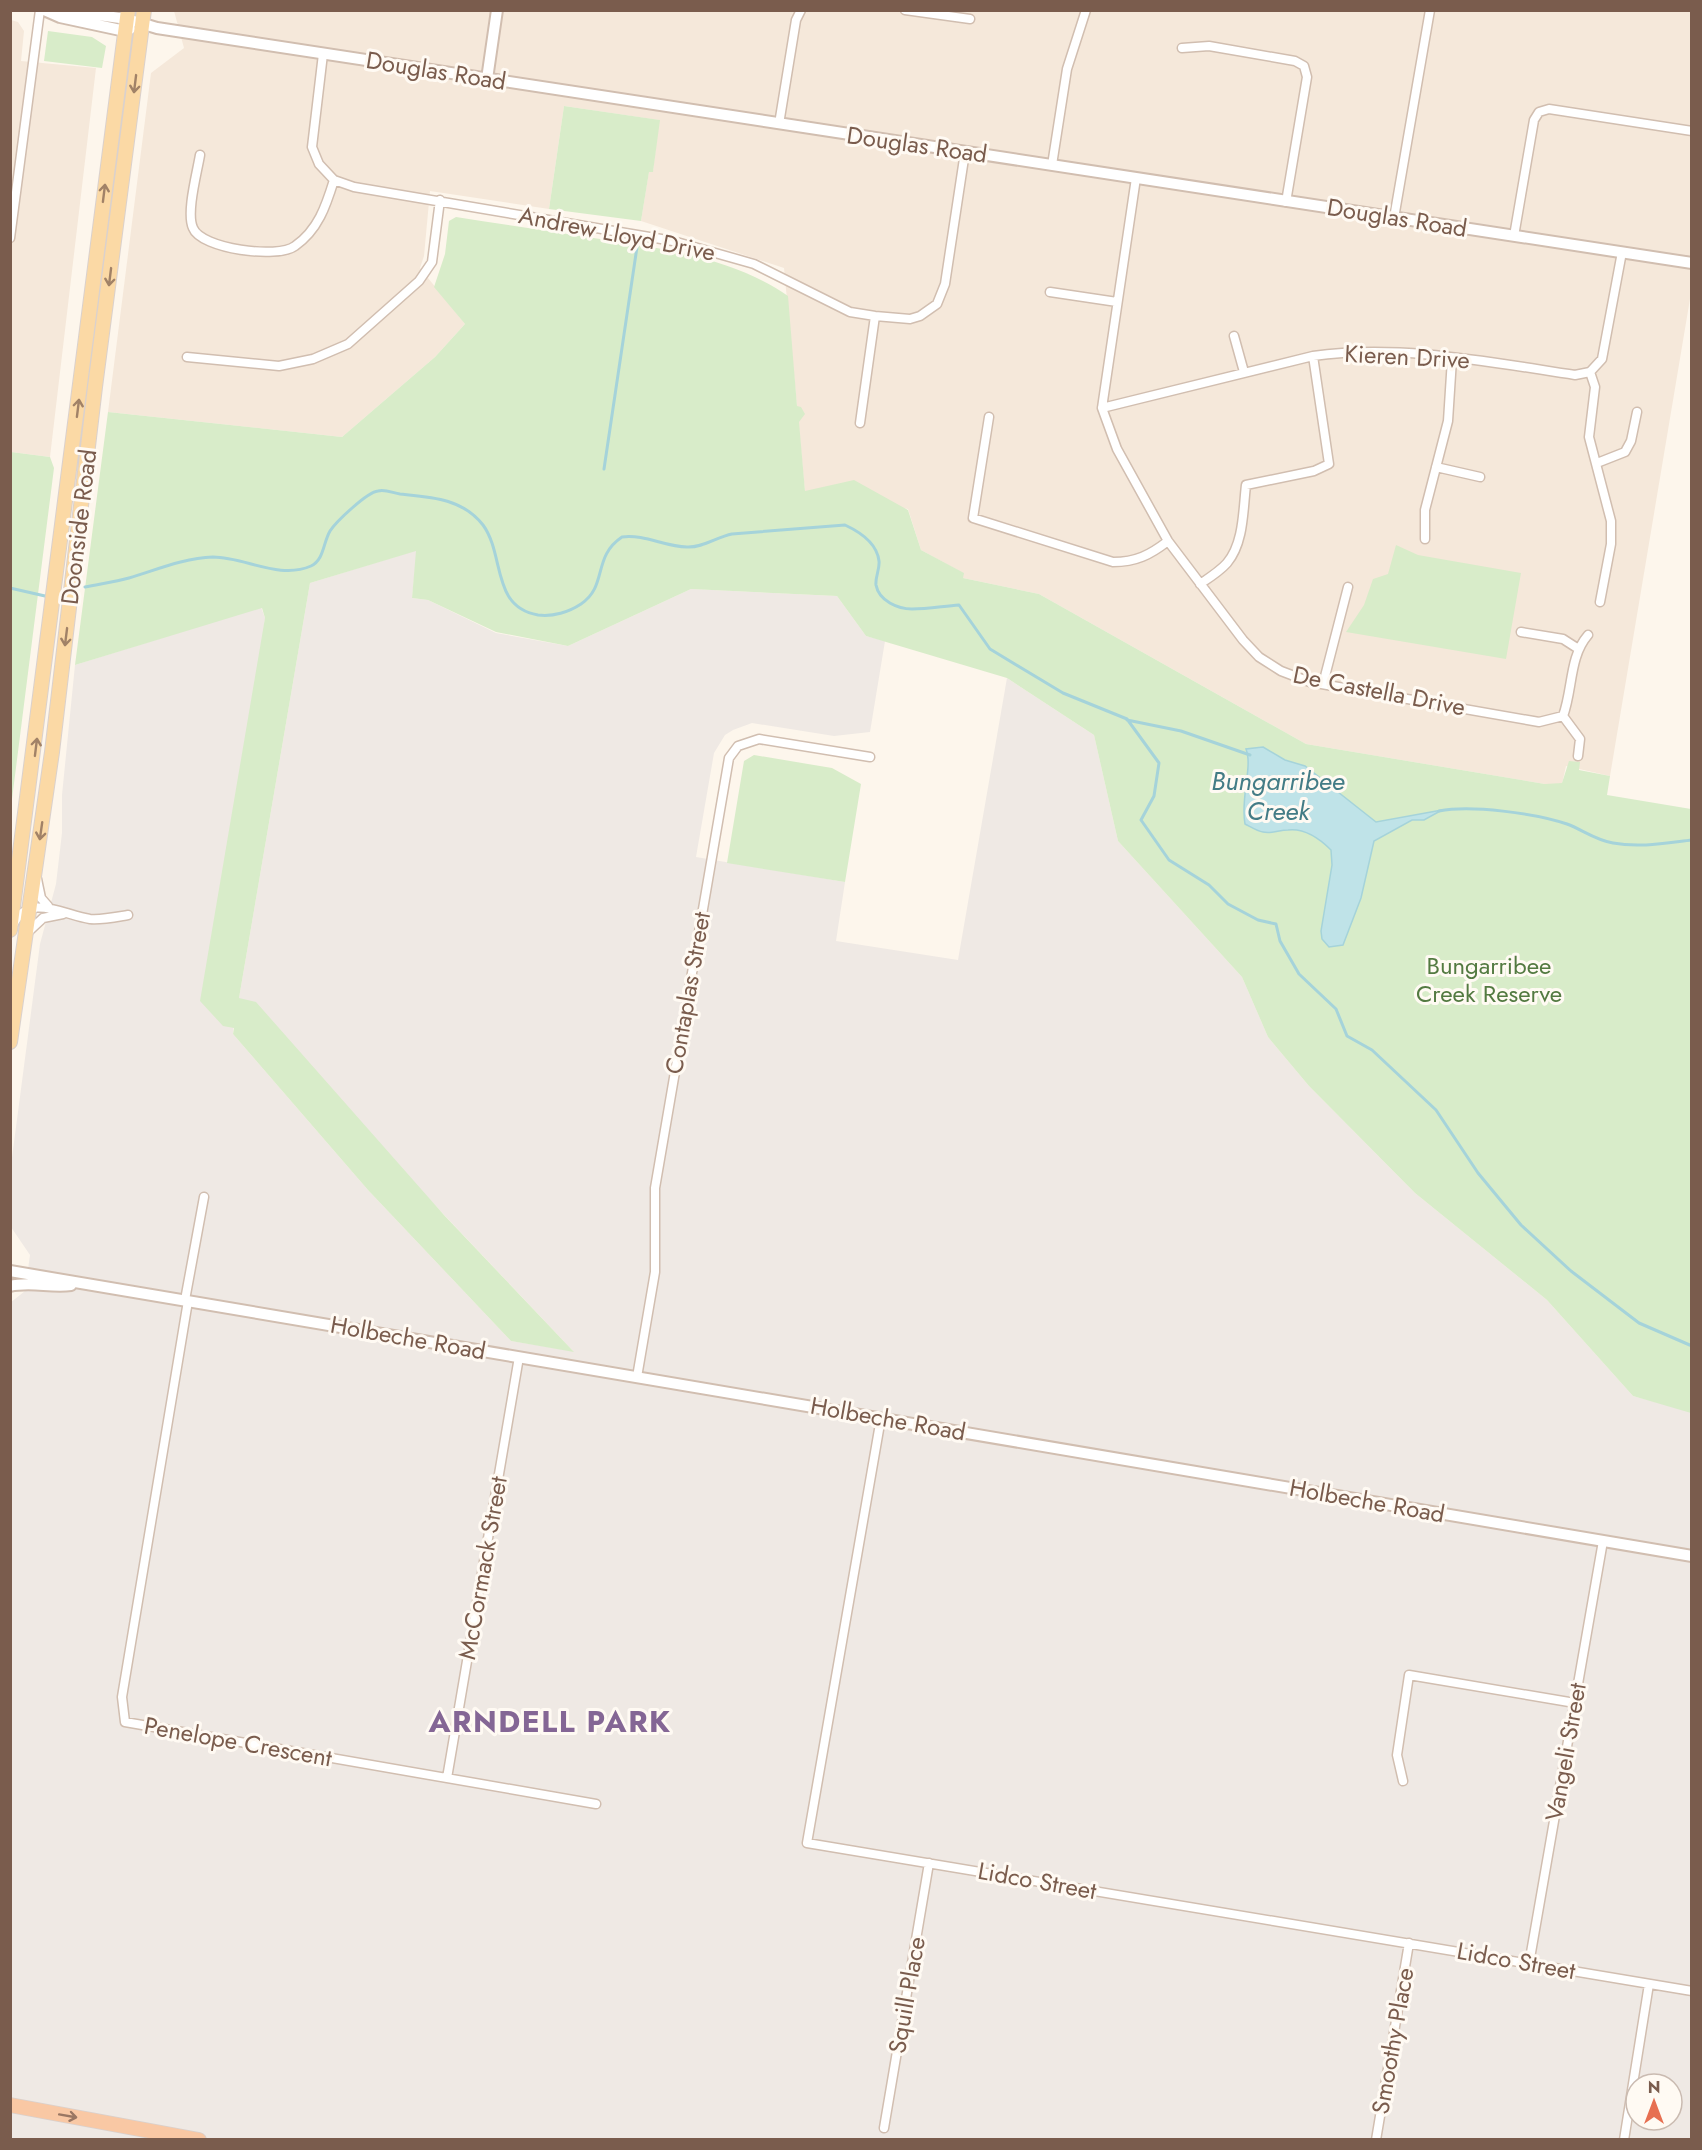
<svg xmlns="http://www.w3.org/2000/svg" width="1702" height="2150" font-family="Jost,sans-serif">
  <rect width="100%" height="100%" fill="#fdf6ec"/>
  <path fill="#f5e8da" d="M174 11H1691V293L1610 776 1566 766 1562 784H1545L1306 744 1039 594 963 578V573L921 550 908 509 805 492 784 268 641 221 649 171H653L659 120 564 106 549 209 430 191 424 256 420 268 465 324 435 357 342 437 108 412 151 73 184 48Z
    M11 20 18 22 24 31 21 61 96 68 50 457 11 452Z"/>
  <path fill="#efe9e4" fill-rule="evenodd" d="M417 550 412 598 428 600 496 633 568 646 691 589 837 596 866 636 885 641 870 732 834 736 752 723 733 730 725 735 714 753 696 857 845 882 836 941 958 960 1007 678 1094 735 1118 841 1242 977 1268 1037 1309 1086 1415 1193 1547 1300 1633 1396 1690 1411 1691 2139 11 2140 10 1303 25 1291 30 1255 11 1227 10 1173 40 944 56 884 62 833V795L75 665 261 607 265 618 233 1034 368 1190 511 1341 573 1351 239 998 310 583ZM1636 2084H1672V2120H1636Z"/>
  <path fill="#d8ecc9" d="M48 31 92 37 106 46 102 68 44 61Z
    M564 106 660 120 653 172H649L641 221 549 209Z
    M456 217C500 224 544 230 587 237 654 247 731 256 788 296L797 406 801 407 805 414 799 422 805 491 854 480 908 510 921 550 964 573 963 578 1039 594 1306 744 1545 784 1562 783 1569 761 1580 762 1579 770 1610 776 1607 795 1691 809V1413L1633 1396 1547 1300 1415 1193 1309 1086 1268 1037 1242 977 1118 841 1094 735 1007 678 866 636 837 596 691 589 568 646 496 632 428 600 412 598 416 551 310 583 239 998 256 1002 444 1215 574 1352 511 1341 368 1190 233 1034 234 1028 223 1026 200 1001 265 618 262 608 75 665 108 412 342 437 435 357 465 324 434 287 445 254 449 221Z
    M11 452 50 457 54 468 11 807Z
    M1396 545 1418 555 1521 573 1506 659 1346 632 1364 605 1373 579 1388 574Z
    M754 755 832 768 861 784 845 882 727 863 744 761Z"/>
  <path fill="#bfe3e8" stroke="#a5d3da" stroke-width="1.5" d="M1263 747 1285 760 1305 766 1376 822 1442 810 1424 820H1412L1374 841 1361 898 1343 945 1329 947 1322 939 1321 931 1332 865 1331 850C1320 839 1304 828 1288 830 1279 830 1272 834 1263 832 1257 831 1251 827 1245 824 1240 798 1253 767 1246 749Z"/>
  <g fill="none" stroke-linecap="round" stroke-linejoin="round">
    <path stroke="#a5d3da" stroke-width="3" d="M604 469 637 247
      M85 587C99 584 115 582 129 578 156 570 184 558 213 557 245 557 279 580 311 566 324 560 323 543 330 531 336 522 367 492 378 491 385 489 393 493 400 494 430 497 462 498 483 525 505 555 491 607 538 615 553 617 569 612 581 604 608 586 592 557 622 537 645 534 665 547 687 547 702 548 717 537 732 534L845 525C860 532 877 543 879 561 880 569 875 577 876 585 879 601 898 609 912 609 928 609 944 606 959 605L990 649 1063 693 1127 719 1159 763 1154 796 1141 820 1169 860 1209 885 1228 904 1258 920 1276 924 1280 941 1299 974 1336 1009 1347 1036 1372 1050 1436 1110 1478 1173 1521 1225 1571 1271 1639 1323 1692 1346
      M10 588 45 596
      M1127 720 1181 731 1250 755
      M1439 811C1471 805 1535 813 1567 824 1583 830 1595 840 1613 843 1639 848 1666 843 1692 840"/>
    <defs>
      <path id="minor" d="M905 10 970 19
        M1182 48 1209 46 1295 61 1304 66 1307 77 1286 202
        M323 54 312 147 319 164 334 180 354 187 673 241 754 264 850 312 875 316 910 319 920 316 937 304 945 284 965 152
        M779 124 796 20 801 10
        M200 155C197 173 186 213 193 228 201 249 278 259 295 246 318 230 326 206 334 180
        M1052 165 1067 69 1086 10
        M1136 178 1102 408 1117 449 1168 541 1243 640 1259 657 1281 671 1310 682 1539 722 1563 716
        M1394 218 1430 10
        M1514 236 1534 120 1539 112 1549 109 1692 131
        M10 238 40 10
        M1050 292 1117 302
        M1234 336 1244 372
        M187 357 279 366 313 359 348 344 419 281 432 262 440 200
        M1590 372 1595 387 1589 437 1611 521V544L1600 602
        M1102 408 1313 356C1400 344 1489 362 1575 375L1590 372 1602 359 1622 252
        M989 417 973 518 1113 562C1136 562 1150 555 1168 541
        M860 423 875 316
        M1597 463 1625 452 1631 441 1637 412
        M1436 467 1480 477
        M1425 539V510L1448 421 1452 359
        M1200 584C1209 578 1220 571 1227 563 1244 543 1243 510 1246 485L1314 471 1329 464 1313 356
        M1521 632 1563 639 1577 648
        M1323 684 1348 587
        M1563 716C1573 689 1569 657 1588 635
        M1563 716 1580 739 1578 756
        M37 879 41 898 48 906
        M13 925C29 892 63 915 90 919 102 920 116 917 128 915
        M28 932 43 918 63 914
        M185 1300 204 1197
        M188 1301 122 1697 125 1722 596 1804
        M637 1377 655 1272V1188L729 758 738 746 759 739 870 757
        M881 1418 807 1843 1692 1991
        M447 1778 519 1357
        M1403 1781 1397 1755 1409 1675 1575 1703
        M1529 1964 1603 1541
        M884 2128 929 1863
        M1376 2140 1409 1943
        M1624 2140 1649 1984"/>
      <path id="tertiary" d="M44 10 60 17 125 31 130 29
        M63 10 127 19 157 28 1692 263
        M487 79 497 10
        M10 1271 1692 1556
        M10 1286C31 1281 51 1288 71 1285"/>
      <path id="primary" d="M10 930 128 10
        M10 1042 52 752 95 387 144 10"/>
      <path id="trunk" d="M10 2105 199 2140"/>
    </defs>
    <use href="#minor" stroke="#d1beb0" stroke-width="11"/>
    <use href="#tertiary" stroke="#d1beb0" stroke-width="14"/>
    <use href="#primary" stroke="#dad1cd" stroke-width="16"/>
    <use href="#trunk" stroke="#dad1cd" stroke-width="16"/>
    <use href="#minor" stroke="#fff" stroke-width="8"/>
    <use href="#tertiary" stroke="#fff" stroke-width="10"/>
    <use href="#primary" stroke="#fbd9a5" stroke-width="14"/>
    <use href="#trunk" stroke="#f9c8a4" stroke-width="14"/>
  </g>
  <defs><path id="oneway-shaft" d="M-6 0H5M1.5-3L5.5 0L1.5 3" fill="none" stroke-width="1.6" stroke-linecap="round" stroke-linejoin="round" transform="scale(1.5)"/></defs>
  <g stroke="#a18267">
    <use href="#oneway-shaft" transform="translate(135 84) rotate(97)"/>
    <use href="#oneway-shaft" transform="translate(104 193) rotate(-83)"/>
    <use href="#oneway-shaft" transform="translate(110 277) rotate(97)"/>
    <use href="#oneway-shaft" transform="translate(78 408) rotate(-83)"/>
    <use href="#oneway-shaft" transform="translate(66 637) rotate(97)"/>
    <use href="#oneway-shaft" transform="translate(36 747) rotate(-83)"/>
    <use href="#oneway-shaft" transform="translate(41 831) rotate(98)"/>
  </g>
  <use stroke="#9a7763" href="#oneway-shaft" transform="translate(68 2116) rotate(10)"/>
  <g text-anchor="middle" stroke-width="6" stroke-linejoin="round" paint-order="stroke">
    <g font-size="24" fill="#7a5c4d" stroke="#fffaf3">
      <text transform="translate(436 71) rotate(9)" y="8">Douglas Road</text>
      <text transform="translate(917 145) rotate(8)" y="8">Douglas Road</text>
      <text transform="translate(1397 218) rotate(9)" y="8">Douglas Road</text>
      <text transform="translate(617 234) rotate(11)" y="8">Andrew Lloyd Drive</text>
      <text transform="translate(1407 357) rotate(3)" y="8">Kieren Drive</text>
      <text transform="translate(79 527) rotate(-83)" y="8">Doonside Road</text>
      <text transform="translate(1379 691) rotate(11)" y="8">De Castella Drive</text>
      <text transform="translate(688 993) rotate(-80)" y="8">Contaplas Street</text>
      <text transform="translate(408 1338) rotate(10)" y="8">Holbeche Road</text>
      <text transform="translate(888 1419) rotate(10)" y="8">Holbeche Road</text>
      <text transform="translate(1367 1501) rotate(10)" y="8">Holbeche Road</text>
      <text transform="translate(483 1568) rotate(-80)" y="8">McCormack Street</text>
      <text transform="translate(238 1742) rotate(10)" y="8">Penelope Crescent</text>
      <text transform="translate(1566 1752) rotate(-80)" y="8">Vangeli Street</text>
      <text transform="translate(1037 1881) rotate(10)" y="8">Lidco Street</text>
      <text transform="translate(1516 1961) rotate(10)" y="8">Lidco Street</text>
      <text transform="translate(907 1995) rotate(-80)" y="8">Squill Place</text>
      <text transform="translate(1393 2041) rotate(-80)" y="8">Smoothy Place</text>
    </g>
    <g font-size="24" fill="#537a41" stroke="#fffaf3">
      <text x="1489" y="974">Bungarribee<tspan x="1489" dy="28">Creek Reserve</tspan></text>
    </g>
    <g font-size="26" font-style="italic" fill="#437c86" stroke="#fffaf3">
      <text x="1278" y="790">Bungarribee<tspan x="1278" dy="30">Creek</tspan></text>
    </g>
    <g font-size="30" font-weight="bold" letter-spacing="1.5" fill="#846695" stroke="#fffaf3">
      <text x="550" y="1732">ARNDELL PARK</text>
    </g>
  </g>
  <rect width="1702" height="2150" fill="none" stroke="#7a5c4d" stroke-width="24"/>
  <g transform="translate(1654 2102)"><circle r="28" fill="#fffaf3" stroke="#cabbb1" stroke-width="1.5"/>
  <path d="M0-4.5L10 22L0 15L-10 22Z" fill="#e76f51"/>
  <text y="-9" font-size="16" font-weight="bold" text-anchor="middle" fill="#7a5c4d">N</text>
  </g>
</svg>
